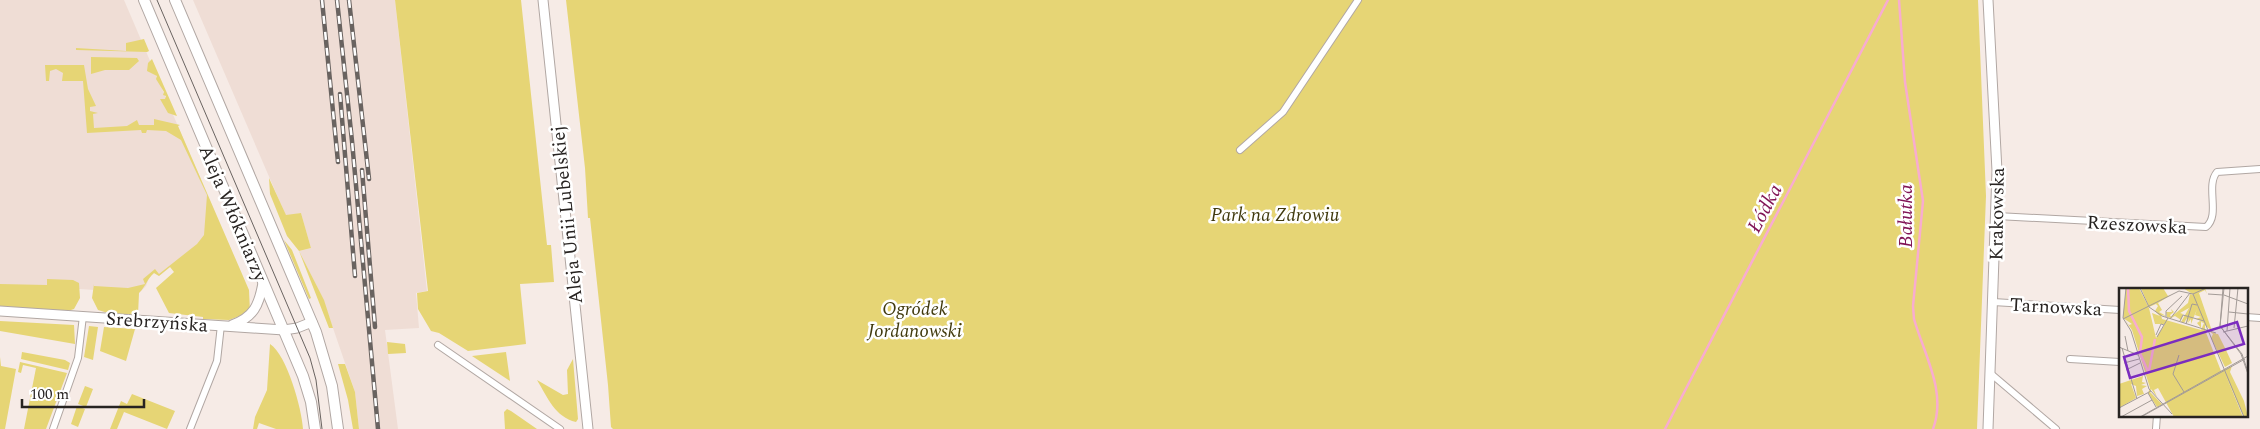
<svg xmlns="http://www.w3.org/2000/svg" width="2260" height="429" font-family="Spectral,serif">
  <rect width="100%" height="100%" fill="#f6ebe6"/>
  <path fill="#efddd5" d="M0 0H124L234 257 185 255 159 276 154 273 149 278 146 286 139 293 65 288 64 287H0Z
    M193 0H395L427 291 416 293 419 328 385 330 398 429H359L355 392 323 299 299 251 311 248 301 213 286 216Z"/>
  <path fill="#e6d575" d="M395 0H521L547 245H551L554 282 520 284 526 344 468 351 439 333 431 331 418 309 417 293 428 291Z
    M566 0H1978L1986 196 1977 429H613L611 427 608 385 590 218H588L585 168Z
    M144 39 149 51 147 52 76 50V48L126 51V43Z
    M91 57 137 58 139 61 129 70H105L91 74Z
    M152 59 177 116 168 113 160 99H165L166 96 163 95 164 92 156 79 157 76 147 71 148 63Z
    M45 65H84L88 89 96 106 90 107V111L98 113 93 114 94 128 127 126 137 120 139 125H154V119L180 125 178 126 249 290 250 312 229 320 203 319V317L169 313 156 288 174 272 170 267 159 276 154 273C147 279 146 286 139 293L138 315 108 313 98 310 92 298 94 284V286L128 288 145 284 143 279 155 269 159 274 197 244 204 235 207 195 181 140 166 131 147 130 146 133H142L141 130 87 133 83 81H62L63 73 56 69 50 71 49 81H46Z
    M269 178 286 215 301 213 311 248 299 251 324 300 333 328H329L299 251 287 236 270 194Z
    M284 240 292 250 311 298 309 299Z
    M47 279 73 280 79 283 80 298 74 309 68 311 0 306V284L47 285Z
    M0 321 74 325 75 344 0 331Z
    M89 326 98 327 93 360 84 357Z
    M104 327 135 329 126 361 100 351Z
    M387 342 405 344 406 353 388 354Z
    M270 344C287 355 302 409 303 429H276L259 423 257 429H253L255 417 267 390Z
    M22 352 65 360 70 363 68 370 21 359Z
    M506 352 510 381 472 356Z
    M0 357 1 366 16 369 5 429H0Z
    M573 359 578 419 576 422C555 417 548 398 537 380L563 395 568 394 567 370Z
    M20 362 67 373 46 429H24L36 368 23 365 21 373 18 372Z
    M338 364H345L355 392 359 429H353L348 400Z
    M85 386 93 389 86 407 78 404Z
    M132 394 175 411 167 429 124 412 117 429H110L121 401 127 404Z
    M77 406 85 409 78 427 71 424Z
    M507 409 511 411 537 429H505L504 412Z"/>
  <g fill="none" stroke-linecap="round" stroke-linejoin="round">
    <path stroke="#f8acd0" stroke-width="2.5" d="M1899 0 1905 82 1923 201 1913 306 1914 319C1924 354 1947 392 1933 429
      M1665 429 1888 0"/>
    <defs>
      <path id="street" d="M1240 150 1283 112 1358 0
        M1997 216 2206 227C2221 215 2205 186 2217 172L2260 169
        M1993 302 2120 310
        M2246 317 2260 318
        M438 345 560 429
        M2070 359 2120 362
        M1990 373 2056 429
        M53 429 78 358 83 316
        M190 429 217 361 221 325
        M2156 429 2157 415"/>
      <path id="secondary" d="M543 0 588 429
        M1988 0 1997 171 1988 429
        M0 311 284 330 297 328 312 322
        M232 325C254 317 259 305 263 283"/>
      <path id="primary" d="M144 0 303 376 311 402 315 429
        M175 0 316 332 332 386 338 429"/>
    </defs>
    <use href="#street" stroke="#b1a7a3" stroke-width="8"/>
    <use href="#secondary" stroke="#b1a7a3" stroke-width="11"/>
    <use href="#primary" stroke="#b1a7a3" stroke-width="12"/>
    <use href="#street" stroke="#fff" stroke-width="6"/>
    <use href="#secondary" stroke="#fff" stroke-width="9"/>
    <use href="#primary" stroke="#fff" stroke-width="10"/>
    <path stroke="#696360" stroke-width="1" d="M157 0 310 358 316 380 322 429"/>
    <defs>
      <path id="rail" d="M322 0 338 162
        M337 0 352 141 378 429
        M349 0 369 179
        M340 94 355 276
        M362 170 375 327"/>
    </defs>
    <use href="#rail" stroke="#696360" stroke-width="4.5"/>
    <use href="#rail" stroke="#fff" stroke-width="2.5" stroke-dasharray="8" stroke-linecap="butt"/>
  </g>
  <g text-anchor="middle" stroke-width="5" stroke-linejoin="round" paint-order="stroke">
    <g font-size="19" fill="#272321" stroke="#fff">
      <text transform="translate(234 213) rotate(67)" y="7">Aleja Włókniarzy</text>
      <text transform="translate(1996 214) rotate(-89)" y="7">Krakowska</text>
      <text transform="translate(566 215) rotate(-96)" y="7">Aleja Unii Lubelskiej</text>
      <text transform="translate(2137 224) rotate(3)" y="7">Rzeszowska</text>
      <text transform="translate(2056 306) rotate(3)" y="7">Tarnowska</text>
      <text transform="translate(157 321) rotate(4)" y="7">Srebrzyńska</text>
    </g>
    <g font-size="19" font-style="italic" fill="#413a0e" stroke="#fff">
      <text x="1275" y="221">Park na Zdrowiu</text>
      <text x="915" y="315">Ogródek<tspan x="915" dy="22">Jordanowski</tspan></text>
    </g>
    <g font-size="20" font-style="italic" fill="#811556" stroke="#fff">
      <text transform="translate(1764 208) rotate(-62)" y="7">Łódka</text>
      <text transform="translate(1905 216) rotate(-90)" y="7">Bałutka</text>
    </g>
  </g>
  <g transform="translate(2119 288)">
    <rect width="129" height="129" fill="#f6ebe6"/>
    <path d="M7 0H20L30 20 37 50 46 36H36L33 25 41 28 36 23 39 18 37 16 30 19 22 0H44L49 8 52 7 39 15 43 22 40 24 47 28 42 27 43 31 82 42 85 35 82 34V40L78 35 81 33 85 34 77 31 82 29 76 27 78 21 72 36V31L69 35 70 30 68 35V30L65 35 62 34 70 20 61 25 64 26 62 32 56 28 52 30 48 29 47 24H53L52 21 55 24 51 27 52 29 69 15 71 6 75 7 64 0H86L88 6 86 2 80 5 93 43 86 37V42L102 83 113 78 111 84 125 113 129 129H125L106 85 124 129H55L39 100 35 102 38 109 32 101 31 104 43 116 38 119 29 105 31 100 13 42 6 32 10 37 13 36 4 30ZM90 43 98 46H99L107 62 113 75 106 79 92 50 94 46ZM24 88 23 94 27 95 22 97 28 98 23 101 25 106 18 108 17 98 12 96 17 110 0 120V96Z" fill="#e6d575"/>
    <path fill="none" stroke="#f8acd0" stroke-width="2.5" d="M9 0 10 23 23 49 21 65 30 86M30 83 36 51"/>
    <path fill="none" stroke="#a39b97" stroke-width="1" d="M7 0 4 30 12 43 30 101 53 126M21 0 30 19 43 28 97 45M104 0 101 38 122 66 129 86M105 0 101 38 123 66 129 84M74 6 125 129M89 6 104 7M105 7 129 16M110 24 129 26M47 29V23L63 8M4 31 60 3 74 6 87 0M51 31 71 5M61 33 64 27 85 33M67 36 73 16 78 17M115 40 119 0M108 43 111 0M104 44 129 38M37 47 42 36 45 37M6 48 9 63M38 49 49 30M0 59 19 67M3 60 18 111M60 67 54 86 65 104M5 75 20 71M7 82 21 75M29 105 37 119M0 120 32 103M2 129 33 112M21 129 129 68M22 129 126 71"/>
    <path fill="#7b2cbf" fill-opacity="0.15" stroke="#7b2cbf" stroke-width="2.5" d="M118 34 125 56 11 90 5 69Z"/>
    <rect width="129" height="129" fill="none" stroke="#272321" stroke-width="2.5"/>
  </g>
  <path d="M22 399v8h122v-8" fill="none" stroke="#272321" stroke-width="2.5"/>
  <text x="30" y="399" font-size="15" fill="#272321" stroke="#ffffff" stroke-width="4" paint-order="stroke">100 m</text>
</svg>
